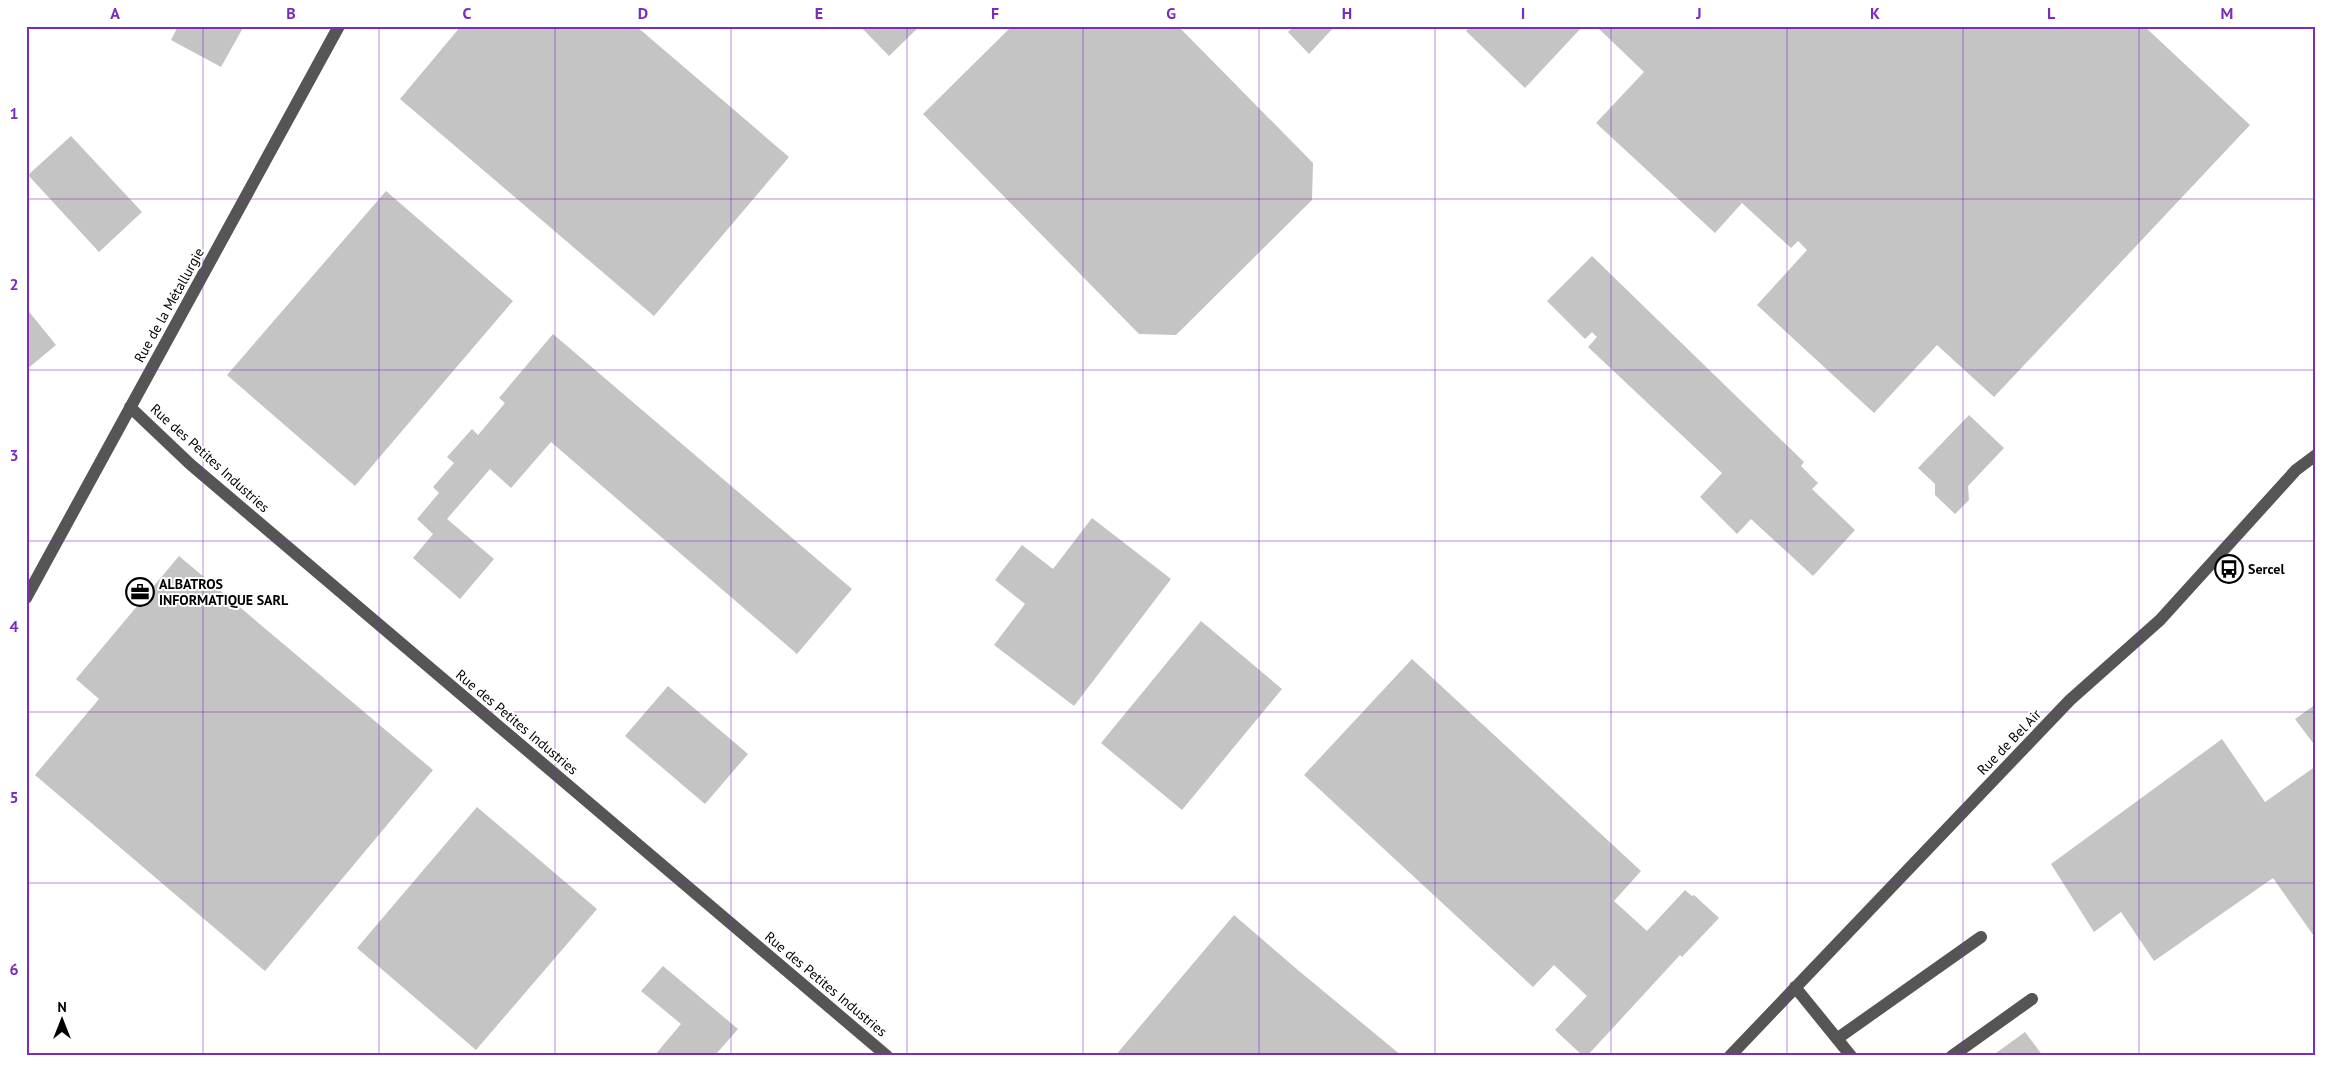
<svg xmlns="http://www.w3.org/2000/svg" width="2342" height="1082" font-family="'PT Sans',sans-serif">
  <rect width="100%" height="100%" fill="#fff"/>
  <path fill="#c4c4c4" d="M178 26H244L221 67 171 40Z
    M461 26H636L789 157 654 316 400 99Z
    M860 26H920L889 56Z
    M1012 26H1178L1313 163 1312 200 1176 335 1139 334 923 114Z
    M1294 26H1335L1309 54 1288 32Z
    M1470 26H1583L1525 88 1466 31Z
    M1596 26H2144L2250 125 1994 397 1937 345 1874 413 1757 305 1807 250 1798 241 1791 248 1742 203 1715 233 1596 123 1644 72Z
    M71 136 142 212 99 252 28 175Z
    M386 191 513 301 355 486 227 375Z
    M1592 256 1804 462 1801 466 1818 483 1812 489 1855 530 1813 576 1751 519 1737 534 1700 497 1722 473 1588 347 1597 337 1592 332 1585 339 1547 301Z
    M26 308 56 345 26 370Z
    M553 334 852 589 797 654 551 442 511 488 490 469 447 519 494 559 460 599 413 558 433 534 417 519 439 493 433 487 454 463 447 457 472 429 478 435 505 403 499 398Z
    M1969 415 2004 448 1968 486 1969 500 1955 514 1935 495V484L1918 468Z
    M1092 518 1171 579 1074 706 994 645 1025 604 995 580 1022 545 1053 569Z
    M179 556 433 770 265 971 35 775 99 699 76 679Z
    M1201 621 1282 689 1182 810 1101 743Z
    M1412 659 1641 871 1614 901 1647 931 1685 890 1692 896 1694 895 1719 918 1682 957 1680 955 1587 1056H1583L1555 1030 1587 996 1554 965 1533 987 1304 775Z
    M668 686 748 754 705 804 625 736Z
    M2316 704V747L2295 719Z
    M2222 739 2265 802 2316 766V939L2273 878 2154 961 2121 912 2094 932 2051 864Z
    M477 807 597 909 476 1050 357 948Z
    M1234 915 1299 971 1402 1056H1115Z
    M663 966 738 1029 717 1053 720 1056H654L681 1024 641 991Z
    M2025 1032 2043 1056H1992Z"/>
  <g fill="none" stroke-linecap="round" stroke-linejoin="round">
    <path stroke="#555" stroke-width="12" d="M130 407 190 464 887 1056
      M26 598 339 26
      M1795 987 1851 1056
      M1838 1038 1981 937
      M1730 1056 2070 700 2160 620 2296 470 2316 455
      M1952 1056 2032 999"/>
  </g>
  <path fill="none" stroke="#7b2cbf" stroke-width="1" stroke-opacity="0.55" d="M203 26V1056M379 26V1056M555 26V1056M731 26V1056M907 26V1056M1083 26V1056M1259 26V1056M1435 26V1056M1611 26V1056M1787 26V1056M1963 26V1056M2139 26V1056M26 199H2316M26 370H2316M26 541H2316M26 712H2316M26 883H2316"/>
  <defs>
    <symbol id="bus-ring" viewBox="-11 -11 22 22"><circle r="9.5" fill="#fff" stroke="#000" stroke-width="1.5"/><path d="M-5-6H5V4H4V6H2V4H-2V6H-4V4H-5ZM-3.5-4V0h7V-4ZM-3.5 1.2v1.5H-2V1.2ZM2 1.2v1.5H3.5V1.2Z" fill="#000"/></symbol>
    <symbol id="office-ring" viewBox="-11 -11 22 22"><circle r="9.5" fill="#fff" stroke="#000" stroke-width="1.5"/><path d="M-6-3h4V-5.5h4V-3h4V5H-6ZM-1-4.5V-3h2v-1.5ZM-6 0V1H6V0Z" fill="#000"/></symbol>
  </defs>
  <g fill-rule="evenodd">
    <use href="#bus-ring" x="2213" y="553" width="32" height="32"/>
    <use href="#office-ring" x="124" y="576" width="32" height="32"/>
  </g>
  <g text-anchor="middle" stroke-width="4" stroke-linejoin="round" paint-order="stroke">
    <g font-size="14" fill="#000" stroke="#fff">
      <text transform="translate(169 305) rotate(-61)" y="5">Rue de la Métallurgie</text>
      <text transform="translate(210 458) rotate(42)" y="5">Rue des Petites Industries</text>
      <text transform="translate(517 722) rotate(40)" y="5">Rue des Petites Industries</text>
      <text transform="translate(2009 742) rotate(-46)" y="5">Rue de Bel Air</text>
      <text transform="translate(826 984) rotate(40)" y="5">Rue des Petites Industries</text>
    </g>
    <g font-size="14" font-weight="bold" fill="#000" stroke="#fff" text-anchor="start">
      <text x="2248" y="574">Sercel</text>
      <text x="159" y="589">ALBATROS<tspan x="159" dy="16">INFORMATIQUE SARL</tspan></text>
    </g>
  </g>
  <rect width="2342" height="1082" fill="none" stroke="#ffffff" stroke-width="55"/>
  <g transform="translate(62 1020)" stroke="#ffffff" stroke-width="4" paint-order="stroke">
  <path d="M0-4L9 19L0 12L-9 19Z" fill="#000000"/>
  <text y="-8" font-size="14" font-weight="bold" text-anchor="middle" fill="#000000">N</text>
  </g>
  <rect x="28" y="28" width="2286" height="1026" fill="none" stroke="#7b2cbf" stroke-width="2"/>
  <g font-size="16" text-anchor="middle" font-weight="bold" fill="#7b2cbf">
    <text x="115" y="19">A</text>
    <text x="291" y="19">B</text>
    <text x="467" y="19">C</text>
    <text x="643" y="19">D</text>
    <text x="819" y="19">E</text>
    <text x="995" y="19">F</text>
    <text x="1171" y="19">G</text>
    <text x="1347" y="19">H</text>
    <text x="1523" y="19">I</text>
    <text x="1699" y="19">J</text>
    <text x="1875" y="19">K</text>
    <text x="2051" y="19">L</text>
    <text x="2227" y="19">M</text>
    <text x="14" y="119">1</text>
    <text x="14" y="290">2</text>
    <text x="14" y="461">3</text>
    <text x="14" y="632">4</text>
    <text x="14" y="803">5</text>
    <text x="14" y="975">6</text>
  </g>
</svg>
